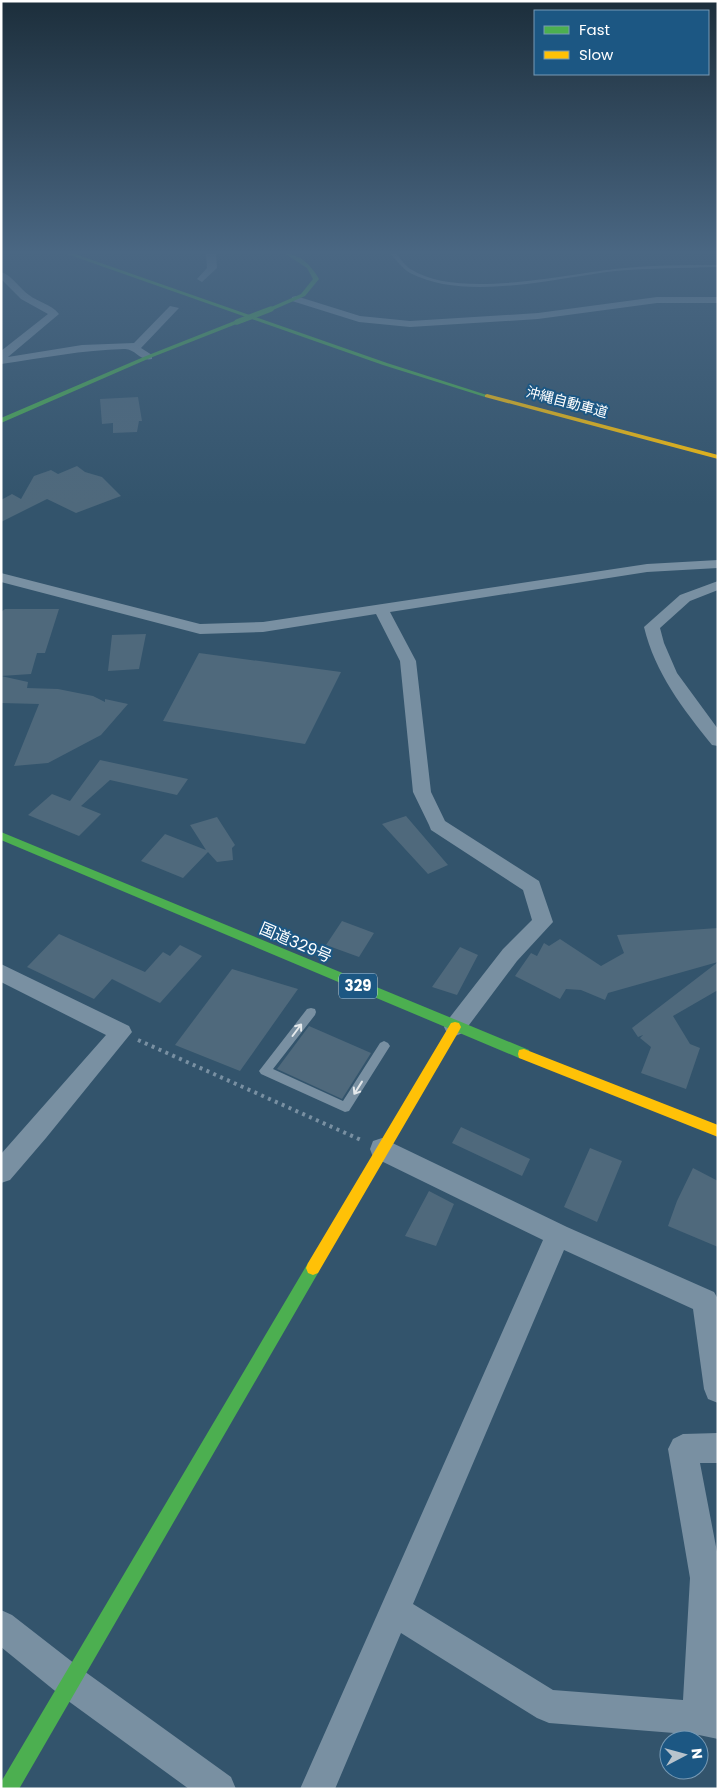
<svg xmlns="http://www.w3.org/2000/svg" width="719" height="1790" font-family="Poppins,'Noto Sans JP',sans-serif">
  <rect width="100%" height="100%" fill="#33546c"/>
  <path fill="#4f697c" d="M138 397 142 421H139L137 432 113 433V423L102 424 100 399Z
    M77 466 85 472 102 477 121 496 76 513 47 499 1 522V500L12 494 21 499 34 476 51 470 58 474Z
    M5 609H59L45 653H37L31 674 1 676V612Z
    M146 634 139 669 108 671 112 635Z
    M199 653 341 672 305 744 163 721Z
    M1 676 28 682 27 688 58 689 93 696 105 702V699L128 704 101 735 48 763 14 766 39 704 1 703Z
    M100 760 188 779 177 795 110 780 81 806 101 814 79 836 28 815 52 794 70 801Z
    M406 816 448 865 428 874 382 824Z
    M217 817 235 845 232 848 233 860 217 862 208 852 183 878 141 861 165 834 206 850 190 825Z
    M342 921 374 933 359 957 326 945Z
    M718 928V962L608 993 605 1000 581 990 566 989 560 999 515 976 531 953 537 956 544 943 549 946 560 939 601 966 624 953 617 935Z
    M59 934 145 972 163 952 170 956 180 945 202 956 160 1003 112 979 94 999 27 967Z
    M460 947 478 955 457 995 432 987Z
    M718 962V990L673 1016 690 1044 700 1048 686 1089 641 1073 651 1047 640 1038 643 1035 638 1037 632 1028Z
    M232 969 298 989 240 1071 175 1045Z
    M309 1026 371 1053 342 1099 277 1069Z
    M461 1127 530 1159 522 1176 452 1143Z
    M590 1148 622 1161 597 1222 564 1207Z
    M693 1168 718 1181V1247L668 1226 677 1201Z
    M429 1191 454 1204 436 1246 405 1236Z"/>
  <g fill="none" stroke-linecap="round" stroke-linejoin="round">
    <path stroke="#7990a2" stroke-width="4" stroke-dasharray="3 4.5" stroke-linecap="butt" d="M138 1040 361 1140"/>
    <path fill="#7990a2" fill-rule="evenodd" d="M391 254H396C401 259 406 267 412 270 459 299 561 275 615 269 649 265 683 265 718 265V267C684 268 649 268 615 271 555 278 466 302 410 273 403 269 396 260 391 254Z
      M311 1008 315 1009 316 1012 315 1015 273 1069 343 1101 380 1043 384 1041 388 1043 390 1046 349 1111 345 1112 261 1074 259 1071 307 1009Z"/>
    <path fill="#7990a2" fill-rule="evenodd" d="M206 254H216L217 268 202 282 197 279 207 268Z
      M1 272C13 276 19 288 29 295 38 302 51 304 59 314L8 357 82 345 134 343 170 306 179 308 141 348 152 355V359C140 362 135 348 124 349 83 350 42 358 1 364V351L48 314 21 299 1 279Z
      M296 296 360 316 410 321 538 313 657 297H718V303H657L538 319 410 327 359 322 292 301V297Z
      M718 560V568L647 572 390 612 416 661 431 792 445 821 539 881 553 922 517 961 463 1033 455 1036 447 1033 444 1027 447 1021 503 949 532 920 523 890 431 830 429 825 413 792 400 661 376 614 263 632 200 634 1 582V573L200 624 263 622 647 564Z
      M718 581V590L690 601 660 628 664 643 677 673 718 729V746L712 745C683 709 655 673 644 627L680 595Z
      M1 964 129 1026 132 1032 46 1138 10 1180 1 1183V1154L106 1035 1 982Z
      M382 1138 567 1227 714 1292 718 1299V1403L708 1399 704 1389 693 1309 564 1250 413 1604 553 1690 683 1700 690 1578 668 1449 673 1439 683 1434 718 1433V1463H700L718 1557V1739L699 1735 549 1723 537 1718 401 1633 335 1789H300L543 1240 373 1157 370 1149 373 1141Z
      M1 1610 12 1615 84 1671 231 1777 236 1789H189L60 1695 1 1647Z"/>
    <path fill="#4caf50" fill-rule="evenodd" d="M67 254H75L387 363 490 396 485 397 383 365Z
      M286 254C301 254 312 267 319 279L305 296 273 310H269V308L301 294 313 279 307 268Z
      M237 320 239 323 150 358 1 423V418L146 356Z
      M1 832 529 1050 530 1054 529 1058 524 1059 519 1058 1 840Z
      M313 1261 318 1263 320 1268 318 1273 19 1789H1V1782L308 1263Z"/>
    <path fill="#ffc107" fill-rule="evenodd" d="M487 394 718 455V459L485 397V395Z
      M455 1022 459 1023 461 1027 459 1031 318 1273 313 1275 308 1273 306 1268 308 1263 451 1023Z
      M524 1049 718 1125V1137L519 1058 518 1054 519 1050Z"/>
    <path stroke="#4caf50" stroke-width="5.5" d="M237 322 271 309"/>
  </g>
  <defs><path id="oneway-shaft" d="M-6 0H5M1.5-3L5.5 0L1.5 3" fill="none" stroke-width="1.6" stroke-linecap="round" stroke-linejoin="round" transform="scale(1.25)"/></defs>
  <g stroke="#e4e9ec">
    <use href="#oneway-shaft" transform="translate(297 1030) rotate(-53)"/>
    <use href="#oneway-shaft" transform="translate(358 1088) rotate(122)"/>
  </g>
  <linearGradient id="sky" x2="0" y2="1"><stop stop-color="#1c2e3b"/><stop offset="0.5" stop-color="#4a6783"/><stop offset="1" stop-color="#4a6783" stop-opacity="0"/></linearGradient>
  <rect width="719" height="505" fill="url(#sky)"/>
  <g text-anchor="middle" stroke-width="4" stroke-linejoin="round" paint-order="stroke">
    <g font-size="14" fill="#fff" stroke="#1c5783">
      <text transform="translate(567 402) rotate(15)" y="5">沖縄自動車道</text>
    </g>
    <rect fill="#1c5783" stroke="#bbcdda" stroke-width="1" x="339" y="973.5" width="38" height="25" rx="4"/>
    <g font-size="15" font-weight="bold" fill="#fff">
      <text x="358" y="991">329</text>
    </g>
    <g font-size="16" fill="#fff" stroke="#1c5783">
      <text transform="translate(296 942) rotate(23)" y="6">国道329号</text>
    </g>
  </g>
  <rect width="719" height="1790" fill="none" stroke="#ffffff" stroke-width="5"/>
  <rect x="534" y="10" width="175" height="65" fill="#1c5783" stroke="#779ab5"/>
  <rect x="544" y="26" width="25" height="8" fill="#4caf50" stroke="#779ab5"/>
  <text x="579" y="35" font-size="15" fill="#ffffff">Fast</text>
  <rect x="544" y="51" width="25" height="8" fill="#ffc107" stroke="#779ab5"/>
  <text x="579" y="60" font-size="15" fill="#ffffff">Slow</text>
  <g transform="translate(684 1755) rotate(84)"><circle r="24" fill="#1c5783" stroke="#779ab5"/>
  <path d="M0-4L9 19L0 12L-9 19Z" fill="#b8c3cc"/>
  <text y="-8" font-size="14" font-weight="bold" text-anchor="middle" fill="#ffffff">N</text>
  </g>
</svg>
